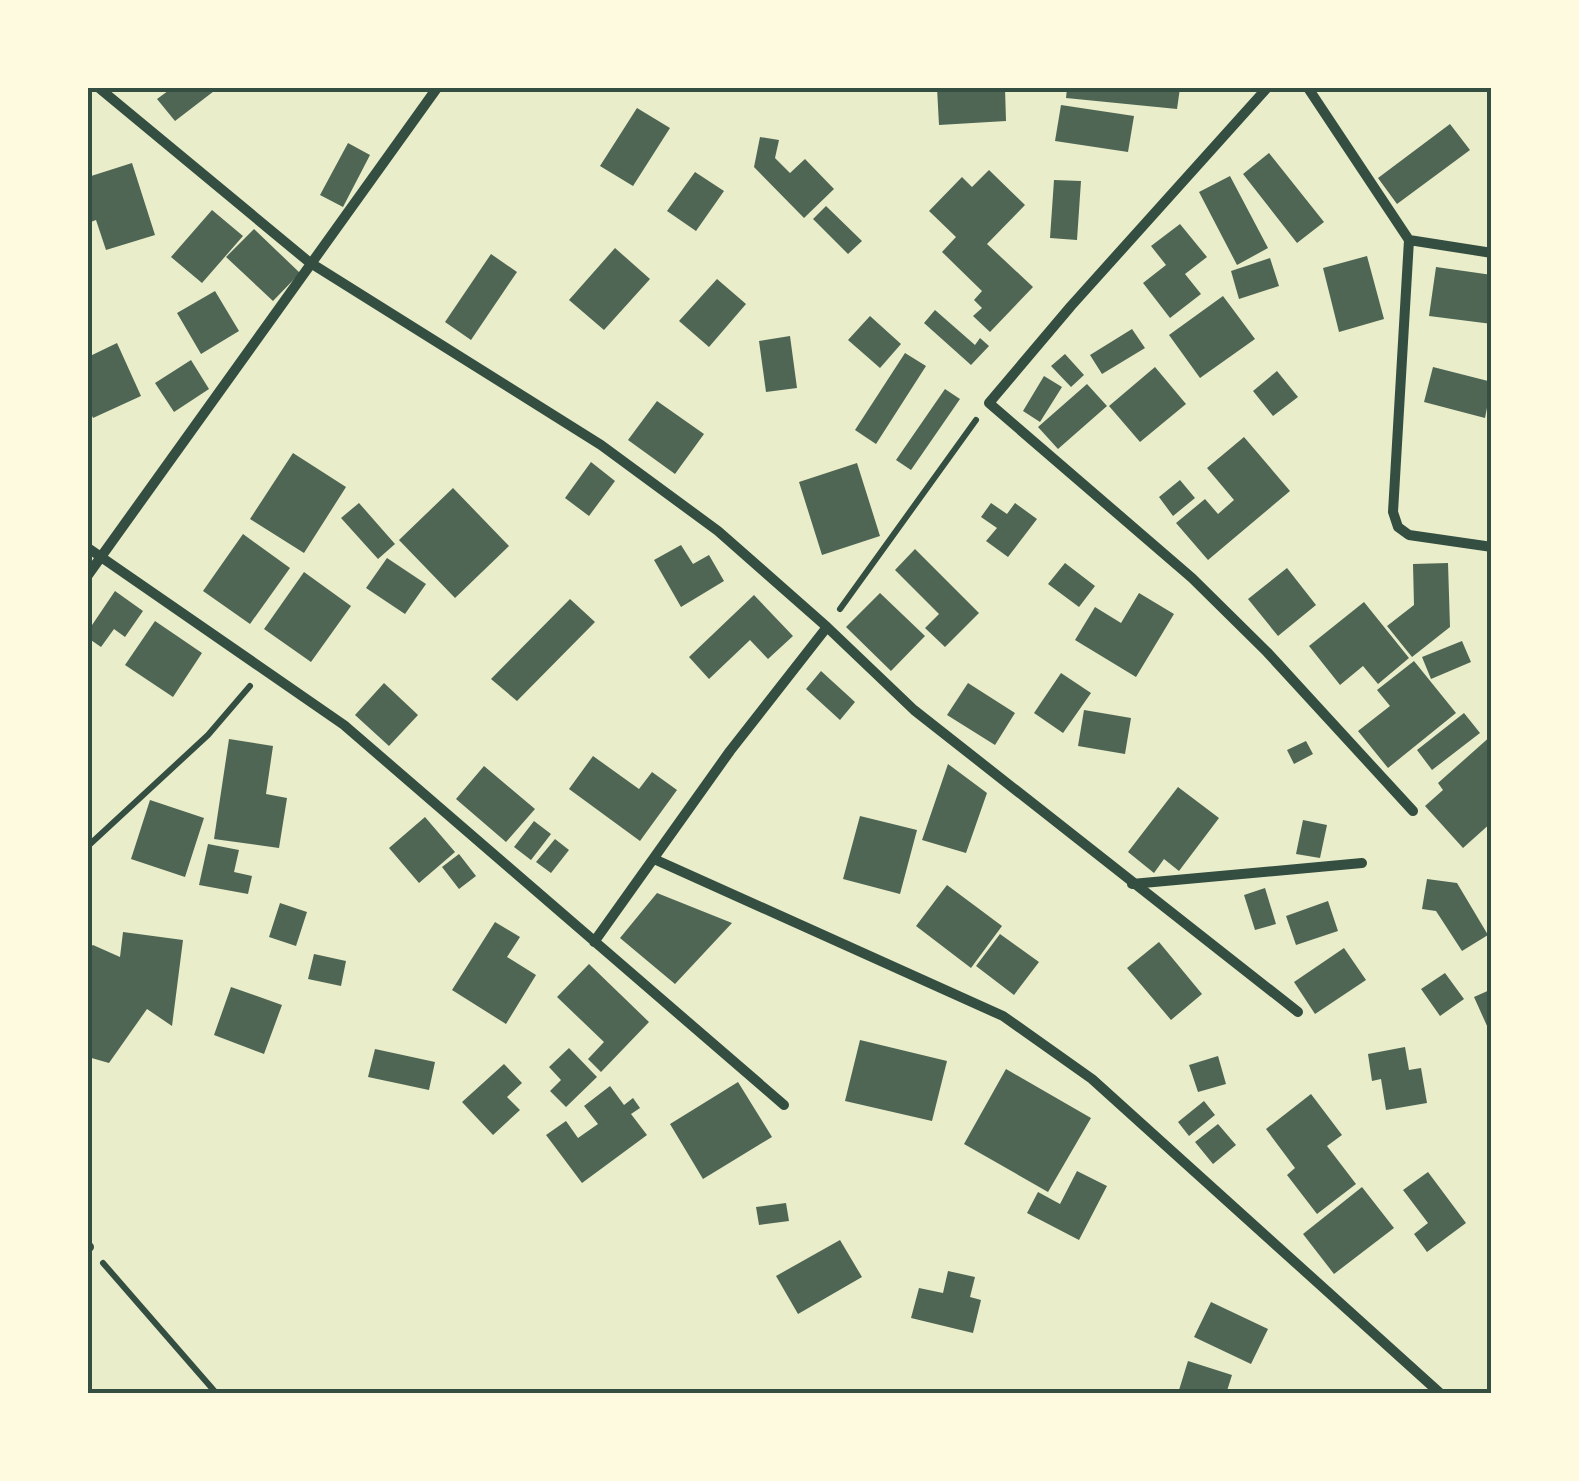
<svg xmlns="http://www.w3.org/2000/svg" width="1579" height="1481" font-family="Overpass,sans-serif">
  <rect width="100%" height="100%" fill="#e9edc9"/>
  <path fill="#4f6655" d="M172 88H218L175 121 157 99Z
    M937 88H1005L1006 121 939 125Z
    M1067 88H1180L1177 109 1066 98Z
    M1061 105 1134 116 1128 152 1055 141Z
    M637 108 670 128 633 186 600 166Z
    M1450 124 1470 150 1397 204 1378 178Z
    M760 137 779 140 775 158 790 173 805 159 834 189 804 218 754 167Z
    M348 143 370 155 343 207 320 195Z
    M1269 153 1324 222 1297 243 1243 174Z
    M132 163 155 235 106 250 96 220 88 223V177Z
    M989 170 1025 205 987 244 1033 287 990 332 973 316 982 308 974 300 982 291 942 252 956 237 929 211 962 177 972 187Z
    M695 172 724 191 696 231 667 211Z
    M1230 176 1268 248 1237 265 1199 192Z
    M1054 180 1081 181 1077 240 1050 238Z
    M826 206 862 241 848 254 813 219Z
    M212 210 243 236 202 283 171 257Z
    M1180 224 1207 257 1185 274 1201 294 1170 318 1143 283 1166 265 1151 246Z
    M254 229 300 273 273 301 226 257Z
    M615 248 650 279 604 330 569 300Z
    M491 254 517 272 471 340 445 322Z
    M1367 256 1384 319 1339 332 1323 268Z
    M1270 258 1279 286 1239 299 1231 271Z
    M1436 267 1492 275V324L1429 316Z
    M717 279 746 304 709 347 679 321Z
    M215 291 239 331 201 354 177 313Z
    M1223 296 1255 339 1200 378 1169 335Z
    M935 310 975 345 980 338 989 346 971 365 924 323Z
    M870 316 901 344 880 368 848 340Z
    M1132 329 1145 348 1102 374 1090 355Z
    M790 336 797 388 766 392 759 341Z
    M117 343 141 396 93 418 88 406V357Z
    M905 353 926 366 876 444 855 430Z
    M1065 354 1084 375 1071 387 1051 366Z
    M191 360 209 389 174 412 155 383Z
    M1155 367 1186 404 1140 442 1109 406Z
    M1433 367 1492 382 1485 418 1424 402Z
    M1277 371 1298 397 1273 416 1253 391Z
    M1044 376 1062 387 1040 422 1023 411Z
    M1087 384 1107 406 1058 449 1038 427Z
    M945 389 960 399 911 470 896 460Z
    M657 401 704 434 675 474 628 440Z
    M1244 437 1290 491 1208 560 1176 523 1205 499 1218 514 1234 500 1207 468Z
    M293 453 346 487 304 553 250 519Z
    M591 462 615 481 589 516 565 498Z
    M857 463 880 536 822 555 799 482Z
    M1180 480 1195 498 1173 516 1159 497Z
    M453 488 509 546 455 598 399 540Z
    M359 503 395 544 378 559 341 518Z
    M991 503 1007 514 1015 503 1037 519 1008 557 986 541 997 528 981 517Z
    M243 534 290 568 250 624 203 591Z
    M681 545 693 564 709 555 724 581 681 607 654 560Z
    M915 549 979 613 945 647 925 628 939 614 895 570Z
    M387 558 426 584 405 614 366 588Z
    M1065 563 1095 586 1079 607 1048 584Z
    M1448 563 1450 627 1412 657 1387 626 1414 605 1413 564Z
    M1287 568 1316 605 1278 636 1248 599Z
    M304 572 351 606 311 662 264 629Z
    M115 591 143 611 125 637 114 629 101 647 88 638V631Z
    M880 593 925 636 891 671 846 627Z
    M1139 593 1174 614 1136 677 1075 640 1095 607 1121 623Z
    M754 595 793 636 768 659 750 640 709 679 689 657Z
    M570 599 595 622 517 701 491 679Z
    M1364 602 1409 658 1378 684 1363 666 1340 685 1309 646Z
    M155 621 202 653 173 697 125 665Z
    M1462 641 1471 662 1431 679 1422 657Z
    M1414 661 1456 713 1388 768 1358 731 1390 706 1377 690Z
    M821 671 855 702 840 720 806 689Z
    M1061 673 1091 693 1063 733 1034 713Z
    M384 683 418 715 389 746 355 715Z
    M968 683 1015 713 995 745 947 715Z
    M1084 710 1131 718 1125 754 1078 746Z
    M1464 713 1480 733 1432 770 1417 750Z
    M1492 735V822L1463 848 1425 806 1443 790 1438 783Z
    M229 739 273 746 266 794 287 798 279 848 214 839Z
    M1306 741 1313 754 1294 764 1287 750Z
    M593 756 639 789 652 772 677 790 640 841 569 789Z
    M948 764 987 793 966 853 922 840Z
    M484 766 535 809 506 842 456 799Z
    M1178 787 1219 818 1179 871 1164 859 1154 873 1128 852Z
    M150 800 204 818 185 877 131 859Z
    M860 816 917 830 900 894 843 879Z
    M425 817 455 852 419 883 389 848Z
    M1303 820 1327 825 1320 858 1296 854Z
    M534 821 551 834 531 860 514 847Z
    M555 839 569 850 551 873 536 862Z
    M208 844 239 850 234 872 252 876 248 894 199 885Z
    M459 854 476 876 459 889 442 867Z
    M1427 879 1457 883 1488 935 1462 951 1436 911 1422 909Z
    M947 885 1002 926 971 968 916 926Z
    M1265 888 1276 924 1255 930 1244 895Z
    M657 893 732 923 675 984 620 938Z
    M1328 901 1338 931 1296 945 1286 916Z
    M280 903 307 912 296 946 269 937Z
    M495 922 520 937 507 957 536 975 506 1024 452 990Z
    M123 932 183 940 172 1026 147 1009 109 1063 88 1057V948L93 945 120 957Z
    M1000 934 1039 962 1014 995 976 966Z
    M1159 942 1202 994 1171 1020 1127 968Z
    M1344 948 1366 980 1315 1014 1294 982Z
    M314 954 346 961 341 986 308 979Z
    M589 964 649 1022 601 1072 588 1059 604 1042 557 997Z
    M1445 973 1464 999 1440 1016 1421 989Z
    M231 987 282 1005 264 1054 214 1035Z
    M1492 989V1037L1474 997Z
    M860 1040 947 1061 932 1121 845 1101Z
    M1405 1047 1409 1070 1421 1068 1427 1103 1386 1110 1381 1079 1372 1081 1368 1054Z
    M569 1048 597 1077 566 1107 550 1091 561 1080 549 1067Z
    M375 1049 435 1062 429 1090 368 1077Z
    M1218 1056 1226 1084 1198 1092 1189 1065Z
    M504 1064 522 1083 507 1097 520 1110 493 1135 462 1102Z
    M1006 1069 1091 1118 1048 1192 964 1144Z
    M738 1082 772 1137 703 1179 670 1124Z
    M610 1086 624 1105 633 1098 640 1108 631 1114 647 1135 582 1183 546 1135 566 1121 578 1138 598 1124 584 1106Z
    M1311 1094 1342 1135 1327 1146 1356 1184 1317 1214 1287 1175 1295 1168 1266 1129Z
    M1204 1101 1215 1115 1189 1136 1178 1122Z
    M1218 1124 1236 1145 1213 1164 1195 1142Z
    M1077 1171 1107 1186 1079 1240 1027 1213 1038 1192 1060 1204Z
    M1428 1172 1466 1223 1427 1252 1414 1234 1428 1223 1403 1190Z
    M1362 1187 1394 1228 1334 1274 1303 1234Z
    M786 1203 789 1221 759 1225 756 1207Z
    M840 1240 862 1277 798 1314 776 1276Z
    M948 1271 975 1277 970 1297 981 1300 973 1333 911 1318 919 1288 943 1293Z
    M1211 1302 1268 1329 1251 1364 1194 1337Z
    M1188 1361 1232 1375 1226 1394H1191L1179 1390Z"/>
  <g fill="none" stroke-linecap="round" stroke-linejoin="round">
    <path stroke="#344e41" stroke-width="6" d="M840 609 976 420
      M88 846 208 735 250 686
      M103 1263 217 1394"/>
    <path stroke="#344e41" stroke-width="10" d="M99 88 309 262 601 445 718 531 827 627 914 710 1298 1012
      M1267 88 1071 306 989 403 1192 578 1267 652 1413 811
      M1308 88 1409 240 1492 253
      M1409 240 1393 512 1398 527 1409 535 1492 547
      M88 548 344 725 784 1105
      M88 575 437 88
      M654 859 1003 1016 1092 1079 1441 1394
      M1132 884 1362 863
      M594 942 730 751 827 627
      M88 1246 89 1247"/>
  </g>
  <rect width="1579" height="1481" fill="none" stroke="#fefae0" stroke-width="180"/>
  <rect x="90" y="90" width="1399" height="1301" fill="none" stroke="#344e41" stroke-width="4"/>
</svg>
